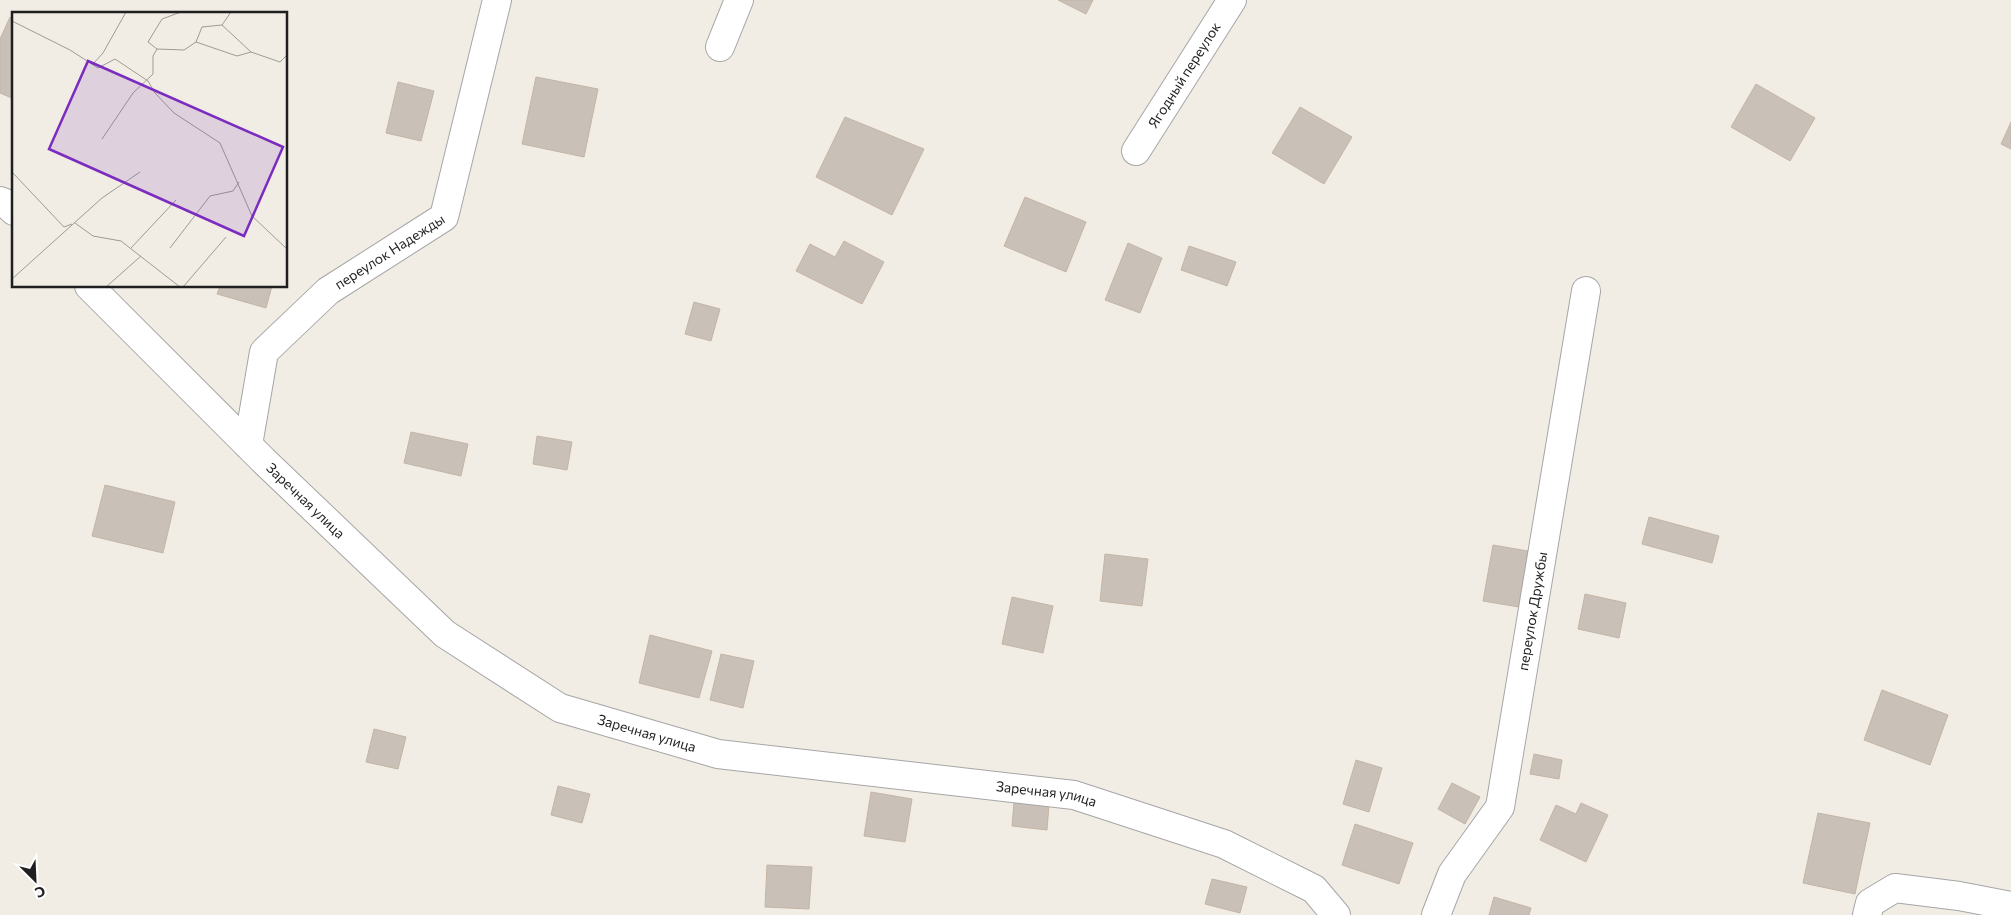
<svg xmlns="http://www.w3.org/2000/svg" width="2011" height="915" font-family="Commissioner,sans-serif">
  <rect width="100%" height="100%" fill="#f1ede4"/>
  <path fill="#c9c0b7" stroke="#c4b5a5" d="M1058 0H1093L1086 14Z
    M10 17 14 19V99L0 93V39Z
    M536 77 598 89 584 157 522 144Z
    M398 82 434 91 421 141 386 133Z
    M1756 84 1815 118 1790 161 1731 127Z
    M1300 107 1352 137 1324 184 1272 153Z
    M845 117 924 149 892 215 816 177Z
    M2011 122V149L2001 144Z
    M1025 197 1086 222 1066 272 1004 246Z
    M844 241 884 262 862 304 796 271 810 244 835 257Z
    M1128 243 1162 258 1140 313 1105 300Z
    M1189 246 1236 262 1227 286 1181 270Z
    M220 286H272L266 308 217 294Z
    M694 302 720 309 711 341 685 334Z
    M411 432 468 444 461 476 404 463Z
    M537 436 572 442 567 470 533 464Z
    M105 485 175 502 163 553 92 536Z
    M1649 517 1719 536 1712 563 1642 544Z
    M1493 545 1528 551 1519 607 1483 601Z
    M1105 554 1148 559 1142 606 1100 601Z
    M1585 594 1626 603 1619 638 1578 629Z
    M1012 597 1053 606 1043 653 1002 644Z
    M650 635 712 651 699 698 639 683Z
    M721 654 754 661 743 708 710 700Z
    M1882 690 1948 715 1930 765 1864 740Z
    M374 729 406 737 398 769 366 762Z
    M1534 754 1562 760 1559 779 1530 774Z
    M1356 760 1382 768 1369 812 1343 804Z
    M1452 783 1480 797 1465 824 1438 809Z
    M558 786 590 794 582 823 551 815Z
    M871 792 912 799 905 842 864 836Z
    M1014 802 1049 805 1047 830 1012 826Z
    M1581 803 1608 815 1586 862 1540 840 1556 805 1576 814Z
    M1818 813 1870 823 1855 894 1803 883Z
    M1355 824 1413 843 1399 884 1342 865Z
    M767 865 812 867 809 909 765 907Z
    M1212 879 1247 887 1240 913 1205 904Z
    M1494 897 1531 908 1529 915H1489Z"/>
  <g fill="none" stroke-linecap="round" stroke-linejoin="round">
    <defs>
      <g id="minor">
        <path d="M720 47 739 0"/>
        <path id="s1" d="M1136 151 1232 0"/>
        <path d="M0 201 5 203 14 211"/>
        <path id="s2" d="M89 286 263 460 445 634 560 708 718 754 1074 795 1224 844 1314 889 1336 915"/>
        <path id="s3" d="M248 445 264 352 328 291 444 217 497 0"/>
        <path id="s4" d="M1436 915 1452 874 1500 807 1586 291"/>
        <path d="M1867 915 1870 903 1895 888 1959 896 2011 906"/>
      </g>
    </defs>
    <use href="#minor" stroke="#a6a6a6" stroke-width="30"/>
    <use href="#minor" stroke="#fff" stroke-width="28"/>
  </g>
  <g text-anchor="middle" stroke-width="5" stroke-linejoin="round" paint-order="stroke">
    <g font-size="14" fill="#1f1f1f" stroke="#fff">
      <text dy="5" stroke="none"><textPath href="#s1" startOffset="90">Ягодный переулок</textPath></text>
      <text dy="5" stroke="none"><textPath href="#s3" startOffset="256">переулок Надежды</textPath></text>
      <text dy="5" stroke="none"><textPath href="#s2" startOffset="305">Заречная улица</textPath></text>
      <text dy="5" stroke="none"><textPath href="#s4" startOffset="325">переулок Дружбы</textPath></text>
      <text dy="5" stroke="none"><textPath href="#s2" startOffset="725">Заречная улица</textPath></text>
      <text dy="5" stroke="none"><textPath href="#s2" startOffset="1130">Заречная улица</textPath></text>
    </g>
  </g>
  <g transform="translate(12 12)">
    <rect width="275" height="275" fill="#f1ede4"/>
    <path fill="none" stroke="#9d9b95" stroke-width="1" d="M169 0 150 7 136 30 145 37 172 38 184 30 225 44 239 40M0 9 58 38 86 56 103 47 136 69 143 81 162 101 208 131 240 204 275 237M210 13 239 40 268 50 275 43M184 30 190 15 210 13 219 0M80 53 91 41 114 0M90 127 121 81 141 62V44L145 37M0 160 52 215 60 212M63 211 81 224 109 229 168 275M119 236 164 188M158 236 198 184 221 179 227 170M0 267 90 186 128 160M94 275 129 244M171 275 214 225"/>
    <path fill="#7b2cbf" fill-opacity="0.15" stroke="#7b2cbf" stroke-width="2.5" d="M76 49 271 135 232 224 37 137Z"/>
    <rect width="275" height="275" fill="none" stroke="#1f1f1f" stroke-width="2.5"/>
  </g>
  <g transform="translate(35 880) rotate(156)" stroke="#ffffff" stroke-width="4" paint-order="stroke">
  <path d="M0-4L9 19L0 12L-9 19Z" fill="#1f1f1f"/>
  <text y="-8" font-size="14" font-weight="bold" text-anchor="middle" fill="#1f1f1f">С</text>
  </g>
</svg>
